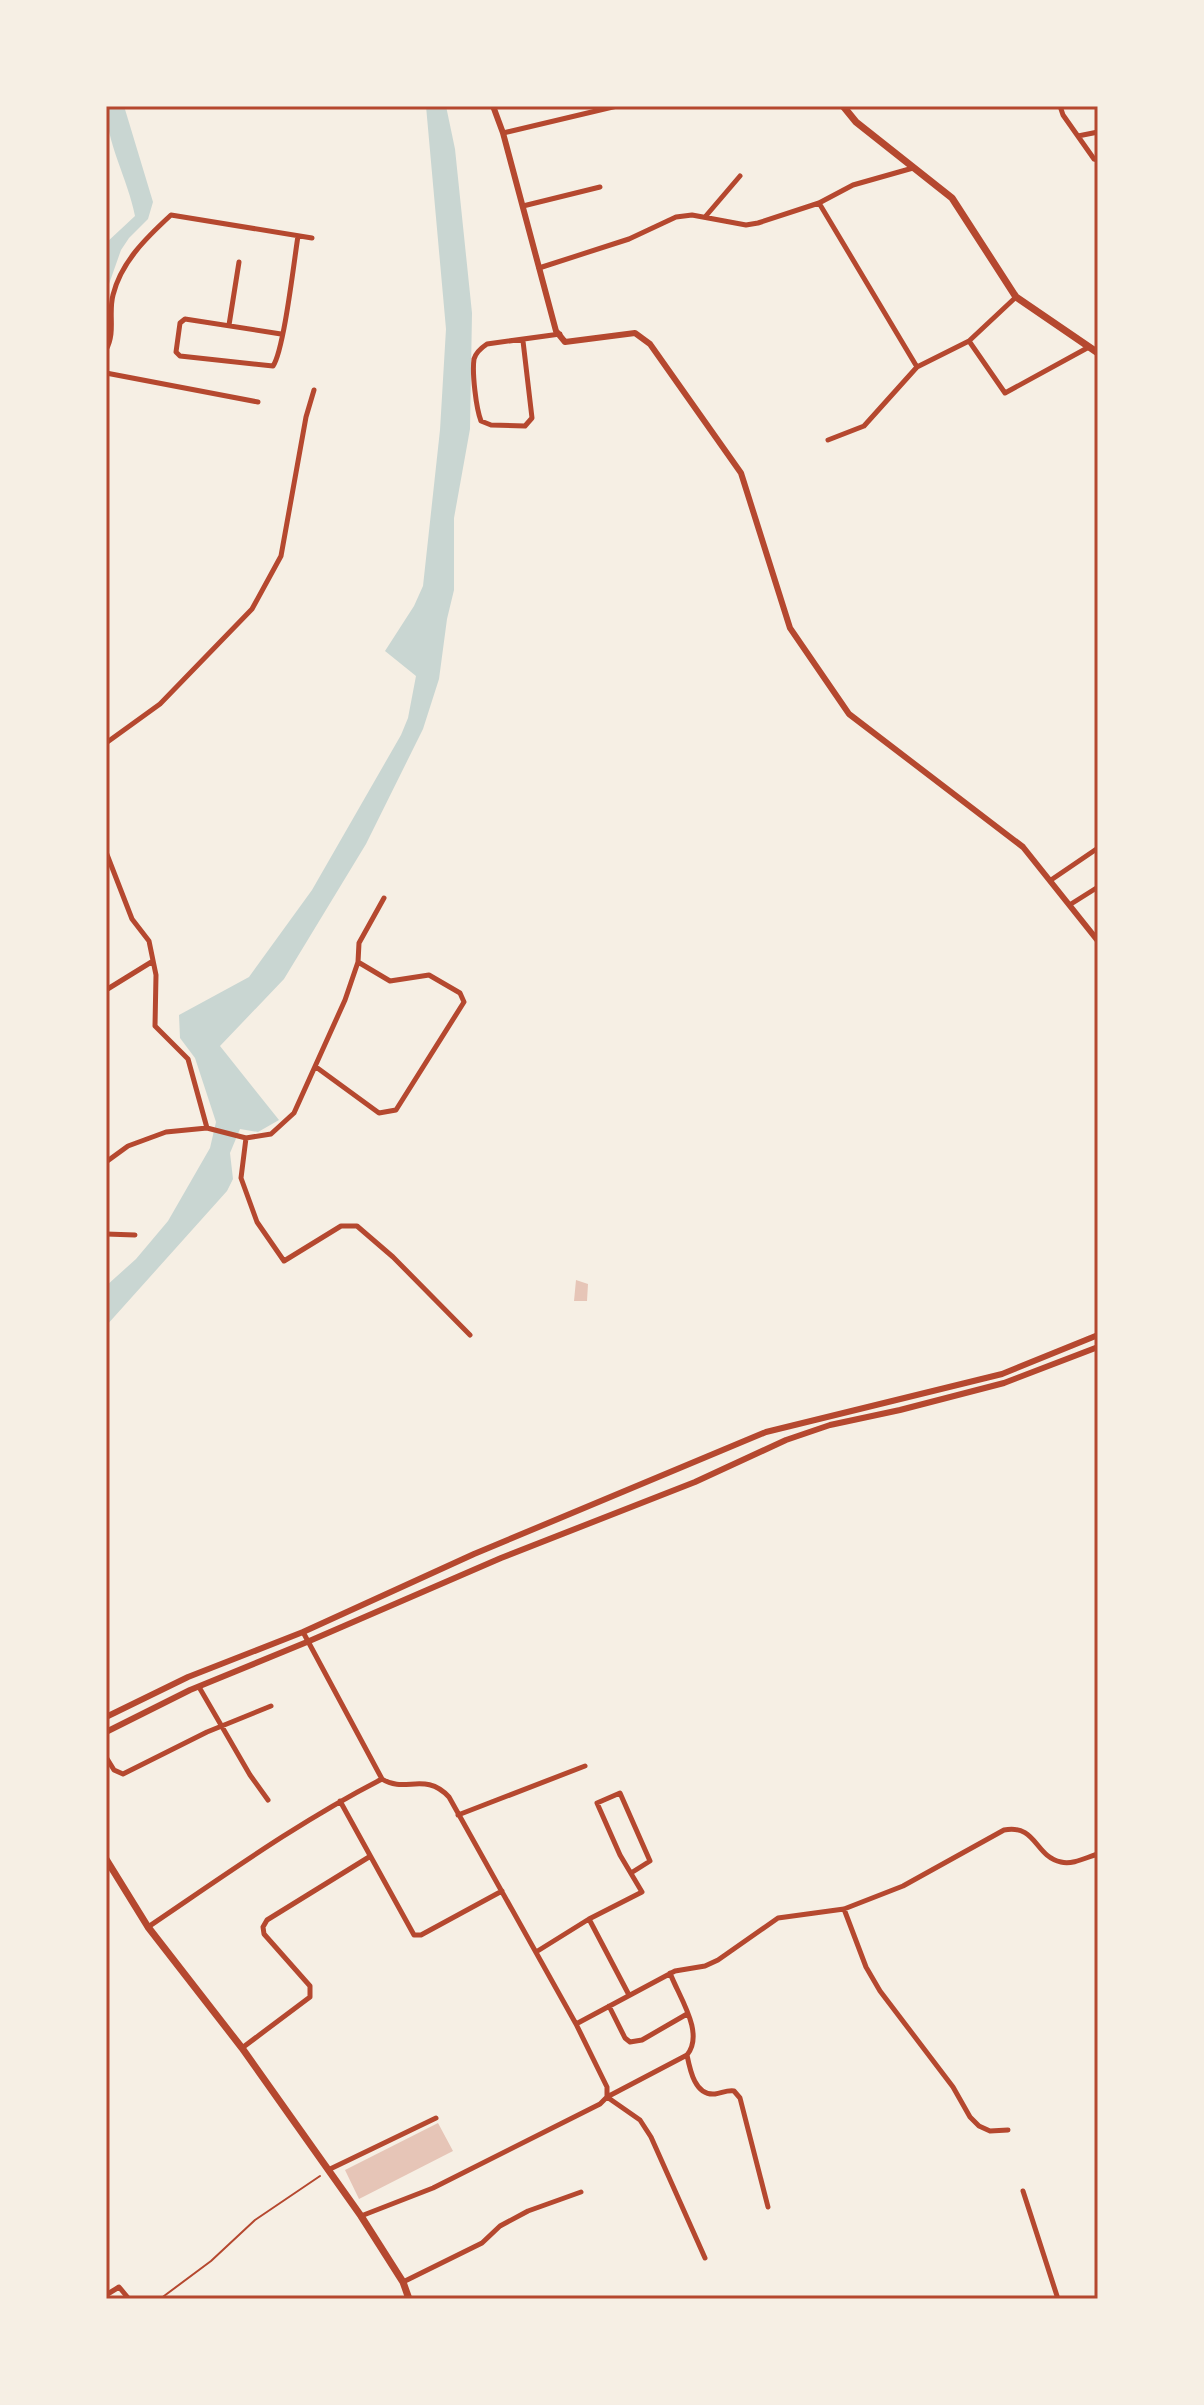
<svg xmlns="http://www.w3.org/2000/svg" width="1204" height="2405" font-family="'Times New Roman',serif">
  <rect width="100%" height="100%" fill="#f6efe4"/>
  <path fill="#c9d6d2" d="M106 106H124L153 202 148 219 129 238 121 250 109 284 106 310V243L135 216C128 179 106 143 106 106Z
    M426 106H446L455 149 472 313 470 429 454 518V590L447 619 439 679 423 729 366 844 284 979 220 1046 279 1120 258 1132 240 1129 230 1153 233 1179 227 1191 106 1326V1286L136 1259 168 1221 210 1148 216 1122 195 1058 180 1038 179 1015 249 977 312 890 401 735 408 718 416 676 385 651 414 606 423 586 440 430 446 329Z"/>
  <path fill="#e6c5b7" d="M576 1280 588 1284 587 1301H574Z
    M438 2123 453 2151 359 2199 345 2170Z"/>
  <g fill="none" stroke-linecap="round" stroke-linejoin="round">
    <path stroke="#b5482f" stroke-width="2" d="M160 2299 211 2261 255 2220 320 2176"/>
    <path stroke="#b5482f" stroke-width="5" d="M1060 106 1063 115 1094 159 1098 160
      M503 133 617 106
      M1078 136 1098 132
      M819 203 917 367 969 341 1016 297
      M523 206 600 187
      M705 217 740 176
      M539 268 629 239 676 217 692 215 746 225 758 223 819 203 853 185 913 168
      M229 325 239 262
      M281 334 185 319 180 323 176 352 180 356 273 366C284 350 294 261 298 236
      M523 341 532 418 525 426 491 425 481 421C476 408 472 373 474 359 476 352 481 348 487 344L560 334
      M969 341 1005 393 1089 347
      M106 350C116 332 108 314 113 295 121 262 147 237 171 215L312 238
      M106 373 258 402
      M828 440 864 426 917 367
      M106 743 160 704 252 609 281 556 306 417 314 390
      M106 852 132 919 149 941 156 975 155 1026 188 1059 207 1128
      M1051 880 1098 848
      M1071 904 1098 887
      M106 990 153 961
      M316 1067 379 1113 396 1110 464 1002 460 993 429 975 390 981 358 962
      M246 1138 241 1178 257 1222 284 1261 341 1226H357L393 1257 470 1335
      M106 1162 128 1146 166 1132 207 1128 246 1138 271 1134 294 1113 345 1000 358 962 359 943 384 898
      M106 1234 135 1235
      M303 1632 382 1779C405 1794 425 1771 449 1797L576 2024
      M199 1687 250 1775 268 1800
      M106 1757 114 1770 123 1774 207 1732 271 1706
      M340 1801 414 1935H421L502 1891
      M458 1815 585 1766
      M844 1909 866 1967 880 1991 953 2087 970 2117 979 2126 990 2131 1008 2130
      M589 1919 629 1995
      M148 1927C225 1875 300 1821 382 1779
      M536 1952 589 1919 642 1892 620 1855 597 1803 620 1793 650 1861 631 1873
      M670 1973C679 1997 705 2033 687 2055L607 2097 640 2120 651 2137 705 2258
      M609 2006 625 2038 630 2042 642 2040 687 2014
      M242 2048 310 1997V1986L264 1934 263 1927 267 1920 369 1857
      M687 2055C690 2070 695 2096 715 2094 722 2093 727 2090 734 2091L740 2098 768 2207
      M328 2170 436 2118
      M1023 2191 1058 2299
      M361 2216 433 2188 600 2104 607 2097V2087L576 2024 675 1971 705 1966 718 1960 778 1918 844 1909 903 1886 1004 1830C1037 1824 1034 1856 1061 1862 1073 1865 1087 1857 1098 1854
      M403 2282 482 2243 500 2226 528 2211 581 2192
      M106 2295 119 2287 129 2299"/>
    <path stroke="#b5482f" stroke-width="6" d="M493 106 503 133 556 331 565 342 635 333 650 344 741 473 790 628 849 714 1023 847 1098 941
      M106 1717 188 1677 303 1632 474 1554 766 1432 1002 1374 1098 1335
      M106 1732 190 1690 307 1642 501 1558 695 1482 786 1440 830 1425 900 1410 1004 1383 1098 1347"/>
    <path stroke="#b5482f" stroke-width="7" d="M843 106 856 122 952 198 1016 297 1098 353
      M106 1859 148 1927 242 2048 361 2216 403 2282 409 2299"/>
  </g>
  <rect width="1204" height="2405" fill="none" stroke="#f6efe4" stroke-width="216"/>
  <rect x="108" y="108" width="988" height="2189" fill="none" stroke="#b5482f" stroke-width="3"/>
</svg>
